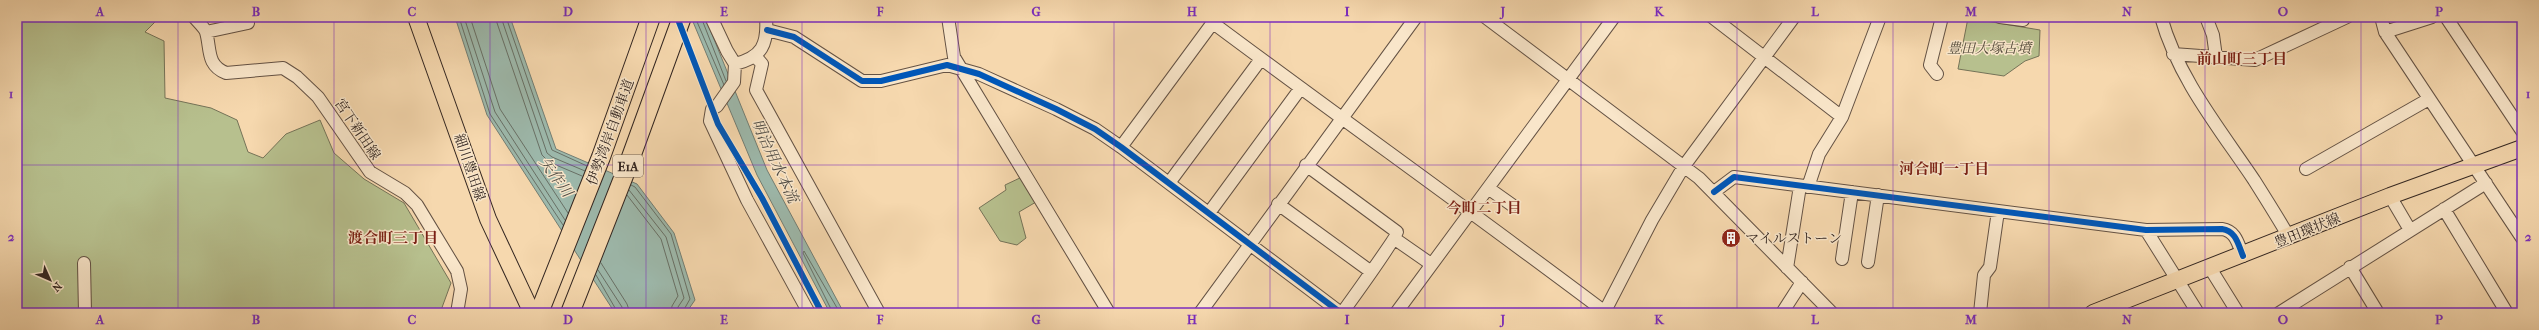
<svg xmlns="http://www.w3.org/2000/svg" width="2539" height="330" font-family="'IM FELL French Canon','Noto Serif JP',serif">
  <rect width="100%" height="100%" fill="#f6d8ae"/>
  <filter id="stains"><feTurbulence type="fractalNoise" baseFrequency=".005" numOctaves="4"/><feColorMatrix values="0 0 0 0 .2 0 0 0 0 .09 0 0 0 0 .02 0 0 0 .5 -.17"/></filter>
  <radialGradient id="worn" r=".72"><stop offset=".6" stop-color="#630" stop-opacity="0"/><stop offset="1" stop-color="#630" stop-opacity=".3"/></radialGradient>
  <path fill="#b7c08e" stroke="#757358" d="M17 17H160L145 32 164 41 165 98 211 108 237 120 248 152 263 158 286 134 320 120 334 153 364 179 404 203 451 283 440 313H17Z
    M1968 18 2040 30 2039 56 2025 61 2004 76 1958 69Z
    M1022 177 1036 202 1019 212 1026 238 1017 245 1000 241 979 208 1006 190 1005 185Z"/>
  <path fill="#9db9ac" stroke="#737e74" d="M455 17H510L556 149 637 184 674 233 695 300 686 313H615L487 115Z
    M691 17H705L767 170 844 313H830L757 175Z"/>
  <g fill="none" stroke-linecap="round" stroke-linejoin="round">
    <path stroke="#687066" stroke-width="1" d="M459 17 490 114 563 225
      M464 17 495 112 565 220
      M470 17 500 109 568 213
      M495 17 542 155 549 162 582 176
      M501 17 547 153 552 157 585 171
      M506 17 552 150 587 166
      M695 17 724 85
      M701 17 726 81
      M631 185 635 187 671 234 690 299 682 313
      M629 190 666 237 684 298 678 307 677 313
      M627 195 661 239 678 296 672 306 671 313
      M601 263 627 304 630 313
      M598 270 622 307 623 313
      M596 275 618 313
      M833 313 803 253 804 251 840 313"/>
    <defs>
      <path id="minor" d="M194 17C197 21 204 27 206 32 211 49 206 65 226 73L283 68 297 77 318 97 370 172 405 193 417 205 457 271 461 289 457 313
        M711 17 727 51 735 64
        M766 17C768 45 762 57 735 64L734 82 717 106 712 109 710 121 747 200 809 313
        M948 17 954 57 1109 313
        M1485 17 1699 178 1832 313
        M1712 17 1842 117
        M2000 17 2023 20
        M2161 17C2178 78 2219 128 2254 180 2266 199 2278 218 2289 237
        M2206 17 2213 35 2216 57
        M2381 17 2385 32 2522 238
        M2446 17 2522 131
        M1213 23C1343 120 1475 214 1605 312
        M767 30 794 37 862 81H881L947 65 979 74 1056 109 1095 129 1121 147 1341 313
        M206 32 248 23 247 17
        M2385 32 2432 17
        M2173 54 2255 60 2347 17
        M756 57 762 64 756 90 879 313
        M1937 74 1930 65 1942 17
        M1121 147 1217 17
        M1306 165 1397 232C1397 237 1350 302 1342 313
        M2306 169 2429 99
        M1169 183 1261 59
        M1808 187 1819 154 1842 117 1880 17
        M1488 188 1512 205
        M1714 192 1734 177 2146 230 2222 229C2236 231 2238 244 2243 256
        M2390 196 2410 230
        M1278 204 1370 271
        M2444 209 2507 313
        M1209 213 1300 89
        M2146 230 2198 313
        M1395 239 1431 264
        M1842 259 1852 192
        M1868 262 1878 195
        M84 263 85 313
        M2350 267 2378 313
        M1787 268 1800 186
        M2210 268 2238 313
        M1200 313 1416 17
        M1396 313 1614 17
        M1604 313 1652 220 1684 166 1794 17
        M1782 313 1802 282
        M1980 313 1984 275 1990 267 1998 211
        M2279 313 2486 183"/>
      <path id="major" d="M416 17 488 219 532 313
        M2093 313 2390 196 2522 148"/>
      <path id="highway" d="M539 313 601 157 651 17
        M570 313 627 168 682 17"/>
    </defs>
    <use href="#minor" stroke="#645244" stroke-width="14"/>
    <use href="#major" stroke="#332621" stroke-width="18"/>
    <use href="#highway" stroke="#332621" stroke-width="20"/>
    <use href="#minor" stroke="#f9e6ca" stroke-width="12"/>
    <use href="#major" stroke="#f6d8ae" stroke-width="16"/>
    <use href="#highway" stroke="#f6d8ae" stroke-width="18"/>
    <defs>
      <path id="cycleway" d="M677 17 718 124 762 198 822 313
        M767 30 794 37 862 81H881L947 65 979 74 1056 109 1095 129 1121 147 1341 313
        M1714 192 1734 177 2146 230 2222 229C2236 231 2238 244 2243 256"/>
    </defs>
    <use href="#cycleway" stroke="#f9e6ca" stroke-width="8"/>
    <use href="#cycleway" stroke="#0057b8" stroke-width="6"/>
  </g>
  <path fill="none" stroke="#7b2cbf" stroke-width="1" stroke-opacity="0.55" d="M178 17V313M334 17V313M490 17V313M646 17V313M802 17V313M958 17V313M1114 17V313M1270 17V313M1425 17V313M1581 17V313M1737 17V313M1893 17V313M2049 17V313M2205 17V313M2361 17V313M17 165H2522"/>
  <defs>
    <symbol id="building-disc" viewBox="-11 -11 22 22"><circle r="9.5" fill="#8f2418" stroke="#f9e6ca"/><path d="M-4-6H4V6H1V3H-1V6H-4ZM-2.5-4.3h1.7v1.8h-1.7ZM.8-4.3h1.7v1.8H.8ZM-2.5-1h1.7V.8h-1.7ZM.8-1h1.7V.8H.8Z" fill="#fff"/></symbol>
  </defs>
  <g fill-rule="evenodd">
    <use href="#building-disc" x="1720" y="227" width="22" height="22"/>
  </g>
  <g text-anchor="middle" stroke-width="3" stroke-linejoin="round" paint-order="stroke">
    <rect fill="#f9e6ca" stroke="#6e6054" stroke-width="1" x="613" y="155" width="30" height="22" rx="3"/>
    <g font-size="13" font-weight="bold" fill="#332621">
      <text x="628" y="171">E1A</text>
    </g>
    <g font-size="14" font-style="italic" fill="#544c3c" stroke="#f9e6ca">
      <text x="1989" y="53">豊田大塚古墳</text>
    </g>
    <g font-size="14" fill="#332621" stroke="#f9e6ca">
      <text transform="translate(358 129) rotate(56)" y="5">宮下新田線</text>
      <text transform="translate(610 132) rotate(-70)" y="5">伊勢湾岸自動車道</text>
      <text transform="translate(470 167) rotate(71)" y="5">細川豊田線</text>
      <text transform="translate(2307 230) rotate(-22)" y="5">豊田環状線</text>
    </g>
    <g font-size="14" fill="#332621" stroke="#f9e6ca" text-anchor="start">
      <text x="1745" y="243">マイルストーン</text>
    </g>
    <g font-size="15" font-weight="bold" fill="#7a1f14" stroke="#f9e6ca">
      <text x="2242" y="64">前山町三丁目</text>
      <text x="1944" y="174">河合町一丁目</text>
      <text x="1484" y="213">今町二丁目</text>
      <text x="393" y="243">渡合町三丁目</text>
    </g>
    <g font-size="15" font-style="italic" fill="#4e4b44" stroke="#f9e6ca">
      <text transform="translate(775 161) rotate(65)" y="5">明治用水本流</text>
      <text transform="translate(556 177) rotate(54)" y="5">矢作川</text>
    </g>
  </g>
  <rect width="2539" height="330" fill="none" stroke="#f6d8ae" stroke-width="44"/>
  <g transform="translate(50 280) rotate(135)" stroke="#f9e6ca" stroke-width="3" paint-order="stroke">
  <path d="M0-3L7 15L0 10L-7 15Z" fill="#332621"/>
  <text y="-6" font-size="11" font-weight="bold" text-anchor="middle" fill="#332621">N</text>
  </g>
  <rect x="22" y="22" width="2495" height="286" fill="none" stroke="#7b2cbf" stroke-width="1.5"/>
  <g font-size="13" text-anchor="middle" font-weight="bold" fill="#7b2cbf">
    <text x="100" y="16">A</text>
    <text x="256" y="16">B</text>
    <text x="412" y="16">C</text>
    <text x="568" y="16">D</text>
    <text x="724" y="16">E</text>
    <text x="880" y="16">F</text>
    <text x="1036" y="16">G</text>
    <text x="1192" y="16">H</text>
    <text x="1347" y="16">I</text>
    <text x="1503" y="16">J</text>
    <text x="1659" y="16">K</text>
    <text x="1815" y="16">L</text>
    <text x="1971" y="16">M</text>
    <text x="2127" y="16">N</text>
    <text x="2283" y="16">O</text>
    <text x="2439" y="16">P</text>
    <text x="11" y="98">1</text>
    <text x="2528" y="98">1</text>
    <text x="11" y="241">2</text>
    <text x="2528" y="241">2</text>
    <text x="100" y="324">A</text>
    <text x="256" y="324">B</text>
    <text x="412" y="324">C</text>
    <text x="568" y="324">D</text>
    <text x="724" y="324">E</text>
    <text x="880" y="324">F</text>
    <text x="1036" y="324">G</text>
    <text x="1192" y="324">H</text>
    <text x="1347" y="324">I</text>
    <text x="1503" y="324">J</text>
    <text x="1659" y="324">K</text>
    <text x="1815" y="324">L</text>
    <text x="1971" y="324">M</text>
    <text x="2127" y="324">N</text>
    <text x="2283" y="324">O</text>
    <text x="2439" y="324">P</text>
  </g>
  <rect width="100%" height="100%" filter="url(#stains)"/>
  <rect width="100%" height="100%" fill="url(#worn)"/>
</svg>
